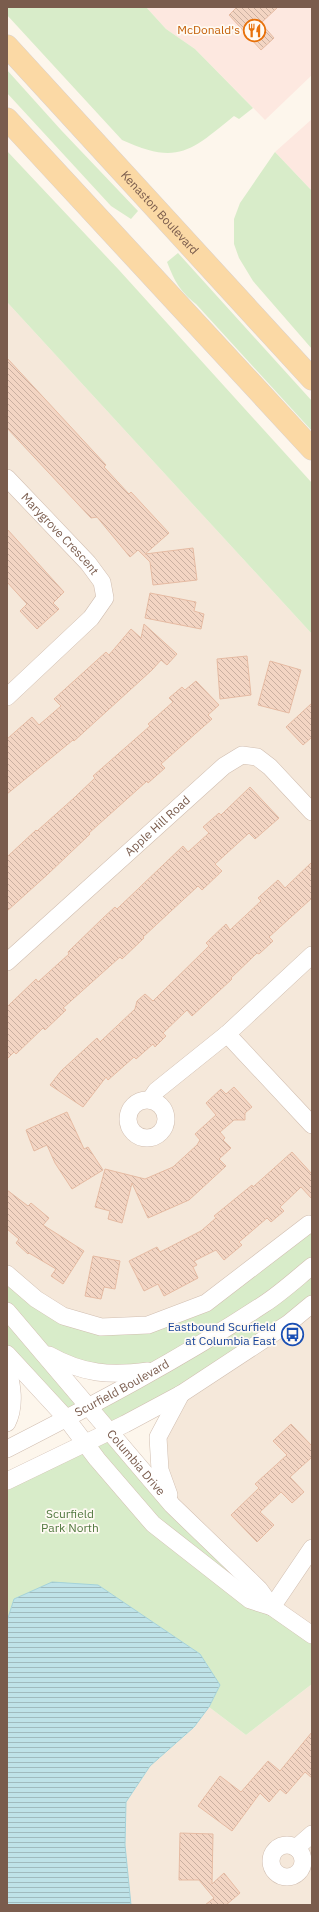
<svg xmlns="http://www.w3.org/2000/svg" width="319" height="1912" font-family="'IBM Plex Sans',sans-serif">
  <defs>
    <pattern id="water-rules" width="6" height="5" patternUnits="userSpaceOnUse"><rect width="6" height="5" fill="#bfe3e8"/><path d="M0 2.5h6" fill="none" stroke="#a0bbbe"/></pattern>
    <pattern id="building-back-hatch" width="6" height="6" patternUnits="userSpaceOnUse"><rect width="6" height="6" fill="#f3d5c3"/><path d="M-1 5l2 2M0 0l6 6M5-1l2 2" fill="none" stroke="#cab0a1"/></pattern>
  </defs>
  <rect width="100%" height="100%" fill="#fdf6ec"/>
  <path fill="#f5e8da" d="M7 302 312 634V1225L206 1303 148 1325 63 1316 7 1274Z
    M312 1304V1635L172 1505 158 1437 181 1394Z
    M312 1684V1905H131L125 1845 126 1802 150 1766 194 1727 209 1707 246 1735Z"/>
  <path fill="#fde8e0" d="M146 7H312V75L265 120 195 49 166 29Z
    M312 119V191L275 152Z"/>
  <path fill="#d8ecc9" fill-rule="evenodd" d="M7 7H146L166 29 195 49 253 108 239 119 234 116C190 152 177 165 122 140L7 15Z
    M7 70 61 130 138 211 131 219 111 206 7 93Z
    M7 151 119 270 312 483V634L7 302Z
    M275 152 312 191V349L253 281 239 258 234 244V219L240 203Z
    M178 253 312 401V431L196 304C179 290 175 282 167 262Z
    M312 1225V1304L111 1431 312 1635V1684L246 1735 209 1707 220 1685 200 1654 98 1585 14 1599 7 1621V1481L110 1431 89 1407 66 1418 7 1354V1274L36 1299 101 1327 206 1303ZM41 1350 130 1373 89 1407Z"/>
  <path fill="url(#water-rules)" stroke="#a5d3da" d="M52 1582 98 1585 200 1654 220 1685 209 1707 194 1727 150 1766 126 1802 125 1845 131 1905H7V1621L14 1599Z"/>
  <path fill="url(#building-back-hatch)" stroke="#e6bba3" d="M237 7H278L261 23 274 38 261 50 229 15Z
    M7 358 106 465 104 467 129 494 131 492 169 533 145 554 193 548 197 580 153 585 150 562 138 550 130 557 97 517 91 518 7 428Z
    M7 529 64 592 53 603 59 609 37 629 20 611 27 604 7 582Z
    M150 593 196 602 194 611 204 614 201 629 145 618Z
    M144 624 177 654 167 665 161 660 152 670 74 741 73 740 7 794V739L32 717 39 725 61 706 54 699 106 652 109 655 131 629 141 638Z
    M247 656 251 695 220 699 217 659Z
    M270 661 301 670 289 713 258 705Z
    M196 681 219 705 208 715 212 719 161 764 165 768 148 783 147 781 89 833 90 834 48 874 7 911V857L36 830 37 831 74 798 95 778 93 776 150 726 148 724 173 702 169 698 182 687 185 690Z
    M312 703V737L303 745 286 727Z
    M250 787 279 818 255 839 249 833 215 864 222 871 202 890 198 886 143 937 144 938 122 959 120 957 63 1008 66 1010 45 1030 43 1028 16 1054 14 1052 7 1059V1007L36 979 38 982 69 954 68 952 103 918 115 907 117 909 183 846 188 852 209 833 203 827 219 813 221 815Z
    M312 862V898L269 937 273 941 259 954 257 953 231 978 232 979 192 1016 187 1010 163 1033 166 1036 155 1047 153 1044 136 1059 134 1057 108 1080 106 1077 83 1107 50 1085 61 1071 97 1038 100 1042 135 1009 137 1001 145 994 153 1001 209 946 206 943 226 924 230 930 261 901 258 898 278 880 285 888Z
    M234 1087 252 1107 245 1113V1120H234L220 1132 225 1138 223 1140 231 1148 219 1159 226 1166 189 1200 148 1218 132 1183 122 1223 108 1219 110 1211 95 1207 105 1169 145 1179 173 1167 197 1145 200 1140 195 1134 216 1115 206 1103 221 1089 226 1094Z
    M67 1112 84 1149 88 1147 103 1170 72 1189 55 1163 47 1145 34 1151 26 1130Z
    M292 1152 312 1174V1199L301 1187 280 1207 284 1211 271 1222 267 1218 239 1242 242 1245 224 1260 216 1250 194 1261 197 1265 193 1267 198 1278 164 1296 158 1284 144 1291 129 1261 157 1247 160 1252 201 1231 216 1218 214 1216 252 1185 253 1187Z
    M7 1190 28 1206 31 1203 49 1218 43 1225 84 1251 63 1284 51 1276 56 1269 29 1253 28 1254 16 1243 19 1239 7 1229Z
    M93 1256 120 1261 115 1289 104 1287 101 1299 85 1296Z
    M291 1424 312 1446V1457L290 1477 304 1492 292 1503 281 1492 260 1512 274 1525 257 1542 231 1515 259 1488 255 1484 287 1455 273 1441Z
    M312 1732V1778L305 1772 286 1794 280 1789 269 1802 260 1793 232 1831 198 1806 220 1776 241 1792 268 1761 280 1771Z
    M180 1833 213 1834 212 1884 224 1873 240 1893 226 1905H205L214 1898 199 1880H179Z"/>
  <g fill="none" stroke-linecap="round" stroke-linejoin="round">
    <defs>
      <g id="minor">
        <path id="s1" d="M7 478 88 563 102 582 105 598 91 618 7 697"/>
        <path id="s2" d="M7 962 224 766 242 755 257 757 270 767 312 812"/>
        <path d="M227 1034 312 1125"/>
        <path d="M150 1100 156 1091 227 1034 312 955"/>
        <circle cx="147" cy="1119" r="19"/>
        <path d="M7 1274 36 1299 63 1316 101 1327 148 1325 206 1303 309 1224 312 1225"/>
        <path id="s3" d="M7 1311 172 1505 259 1589 272 1607"/>
        <path d="M7 1354 66 1418 97 1459 153 1524 250 1600 272 1607 312 1635"/>
        <path d="M49 1355C83 1374 110 1376 148 1371"/>
        <path d="M7 1366C12 1384 16 1405 7 1423"/>
        <path id="s4" d="M7 1449C95 1404 182 1358 264 1304 281 1293 296 1279 312 1266"/>
        <path d="M7 1481 125 1424 181 1394 289 1323 312 1304"/>
        <path d="M169 1495 160 1470 158 1437 181 1394"/>
        <path d="M272 1607 312 1548"/>
        <circle cx="287" cy="1861" r="16"/>
        <path d="M296 1848 312 1834"/>
      </g>
      <g id="major">
        <path id="s5" d="M7 46 312 379"/>
        <path d="M7 119 312 449"/>
      </g>
    </defs>
    <use href="#minor" stroke="#d1beb0" stroke-width="18"/>
    <use href="#major" stroke="#dad1cd" stroke-width="23"/>
    <use href="#minor" stroke="#fff" stroke-width="17"/>
    <use href="#major" stroke="#fbd9a5" stroke-width="22"/>
  </g>
  <defs>
    <symbol id="restaurant-ring" viewBox="-11 -11 22 22"><circle r="9.5" fill="#fffaf3" stroke="#e8710a" stroke-width="1.5"/><path d="M-5-6h1v4h1v-4h1v4h1v-4h1v5L-1.5 .5V6h-2V.5L-5-1ZM5-6V6H3V1.5H1.5Q1.5-4 5-6Z" fill="#e8710a"/></symbol>
    <symbol id="bus-ring" viewBox="-11 -11 22 22"><circle r="9.5" fill="#fffaf3" stroke="#1a4fb4" stroke-width="1.5"/><path d="M-5-6H5V4H4V6H2V4H-2V6H-4V4H-5ZM-3.5-4V0h7V-4ZM-3.5 1.2v1.5H-2V1.2ZM2 1.2v1.5H3.5V1.2Z" fill="#1a4fb4"/></symbol>
  </defs>
  <g fill-rule="evenodd">
    <use href="#restaurant-ring" x="242" y="18" width="25" height="25"/>
    <use href="#bus-ring" x="280" y="1322" width="25" height="25"/>
  </g>
  <g text-anchor="middle" stroke-width="3.5" stroke-linejoin="round" paint-order="stroke">
    <g font-size="12" fill="#c56008" stroke="#fffaf3" text-anchor="end">
      <text x="240" y="34">McDonald's</text>
    </g>
    <g font-size="12" fill="#7a5c4d" stroke="#fffaf3">
      <text dy="4" stroke="none"><textPath href="#s5" startOffset="226">Kenaston Boulevard</textPath></text>
      <text dy="4" stroke="none"><textPath href="#s1" startOffset="77">Marygrove Crescent</textPath></text>
      <text dy="4" stroke="none"><textPath href="#s2" startOffset="203">Apple Hill Road</textPath></text>
      <text dy="4" stroke="none"><textPath href="#s4" startOffset="130">Scurfield Boulevard</textPath></text>
      <text dy="4" stroke="none"><textPath href="#s3" startOffset="199">Columbia Drive</textPath></text>
    </g>
    <g font-size="12" fill="#164399" stroke="#fffaf3" text-anchor="end">
      <text x="276" y="1331">Eastbound Scurfield<tspan x="276" dy="14">at Columbia East</tspan></text>
    </g>
    <g font-size="12" fill="#537a41" stroke="#fffaf3">
      <text x="70" y="1518">Scurfield<tspan x="70" dy="14">Park North</tspan></text>
    </g>
  </g>
  <rect width="319" height="1912" fill="none" stroke="#7a5c4d" stroke-width="16"/>
</svg>
